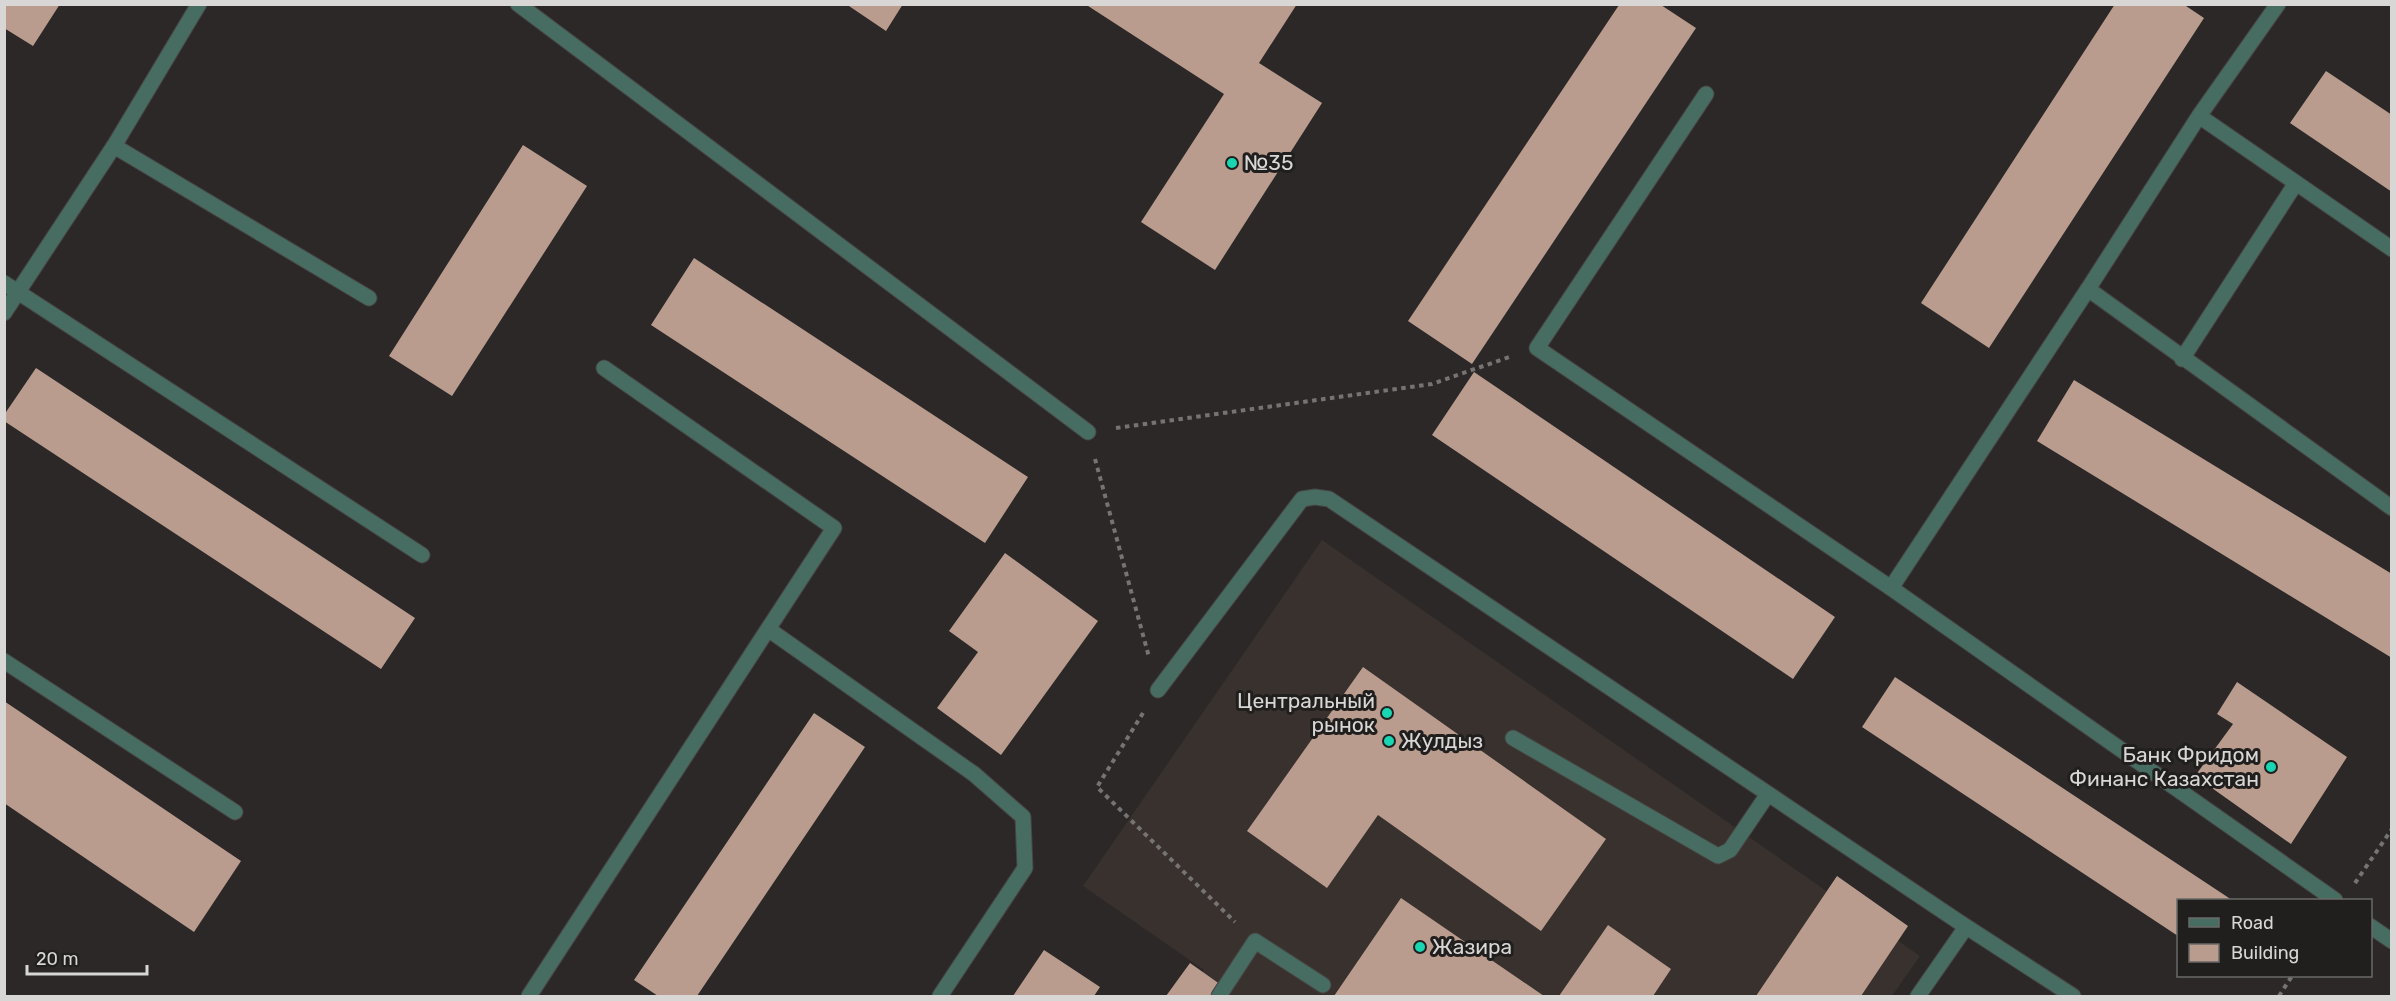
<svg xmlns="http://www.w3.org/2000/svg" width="2396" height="1001" font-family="Rubik,sans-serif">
  <rect width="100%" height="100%" fill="#2b2827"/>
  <path fill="#39312d" d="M1322 540 1920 956 1892 996H1187L1204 970 1083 886Z"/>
  <path fill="#ba9c8f" d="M4 4H60L33 46 4 28Z
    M846 4H903L886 31Z
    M1085 4H1297L1259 63 1322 103 1215 270 1141 222 1224 94Z
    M2115 4H2183L2204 18 1989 348 1921 303Z
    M1619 5H1661L1696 28 1472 364 1408 321Z
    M2326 71 2392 115V192L2290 123Z
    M523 145 587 186 452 396 389 356Z
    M694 258 1028 477 985 543 651 325Z
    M36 368 415 618 381 669 4 421V415Z
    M1474 372 1835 617 1793 679 1432 435Z
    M2074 380 2392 574V658L2037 441Z
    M1005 553 1098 621 1001 755 937 708 978 652 949 631Z
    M1363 667 1606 839 1541 931 1378 815 1327 888 1247 831Z
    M1895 677 2232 900H2178V936L1862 727Z
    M2237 682 2347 757 2291 844 2195 776 2233 724 2217 714Z
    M4 701 241 861 194 932 4 803Z
    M814 713 865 747 697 996H658L634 980Z
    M1837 876 1908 926 1861 996H1756Z
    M1401 898 1544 996H1334Z
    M1608 925 1671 969 1653 996H1559Z
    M1044 950 1100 987 1094 996H1013Z
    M1190 963 1224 987 1217 996H1166Z"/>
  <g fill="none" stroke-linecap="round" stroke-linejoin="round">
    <defs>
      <path id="service" d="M2278 4 2199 116 2088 289 2392 508
        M1706 94 1537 348 1891 588 2335 900
        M2199 116 2392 249
        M114 146 369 298
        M4 283 422 555
        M2182 359 2296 183
        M604 368 834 528 768 629
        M4 661 235 812
        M1158 690 1302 499 1315 497 1329 499 1959 922 2073 996
        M1513 738 1718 856 1730 850 1768 794
        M2370 926 2392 941
        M529 996 768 629 974 774 1023 817 1025 868 940 996
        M1219 996 1255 941 1323 985
        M1918 996 1966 927"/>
      <path id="minor" d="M518 4 1088 432
        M4 313 114 146 199 4
        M1891 588 2088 289"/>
    </defs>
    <use href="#service" stroke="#474443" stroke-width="17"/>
    <use href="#minor" stroke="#474443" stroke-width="17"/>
    <path stroke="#767473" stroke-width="4" stroke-dasharray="4.5 4.5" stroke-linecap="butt" d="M1116 428 1432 384 1512 356
      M1095 459 1149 657
      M1143 713 1097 787 1235 922
      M2355 883 2392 829
      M2279 996 2292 976"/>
    <use href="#service" stroke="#476c62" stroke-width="15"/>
    <use href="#minor" stroke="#476c62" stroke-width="15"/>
  </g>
  <g fill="#19d5b2" stroke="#211f1e" stroke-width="2">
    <circle cx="1232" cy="163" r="6"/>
    <circle cx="1387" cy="713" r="6"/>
    <circle cx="1389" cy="741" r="6"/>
    <circle cx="2271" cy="767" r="6"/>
    <circle cx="1420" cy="947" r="6"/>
  </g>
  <g text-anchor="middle" stroke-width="6" stroke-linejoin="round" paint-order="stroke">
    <g font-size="21" fill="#d8d7d6" stroke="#211f1e" text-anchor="start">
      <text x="1244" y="170">№35</text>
      <text x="1375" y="708" text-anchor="end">Центральный<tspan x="1375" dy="24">рынок</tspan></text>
      <text x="1401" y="748">Жулдыз</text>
      <text x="2259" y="762" text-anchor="end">Банк Фридом<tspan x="2259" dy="24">Финанс Казахстан</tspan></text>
      <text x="1432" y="954">Жазира</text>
    </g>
  </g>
  <rect width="2396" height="1001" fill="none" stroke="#d8d7d6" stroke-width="12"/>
  <rect x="2177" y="899" width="195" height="78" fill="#211f1e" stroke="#6a6968" stroke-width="1.5"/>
  <rect x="2189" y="918" width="30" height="9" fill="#476c62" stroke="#6a6968" stroke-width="1.5"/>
  <text x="2231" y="929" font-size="18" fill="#d8d7d6">Road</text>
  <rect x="2189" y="944" width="30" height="18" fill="#ba9c8f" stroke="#6a6968" stroke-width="1.5"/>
  <text x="2231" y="959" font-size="18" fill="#d8d7d6">Building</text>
  <path d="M27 965v9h120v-9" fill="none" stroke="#d8d7d6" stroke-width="3"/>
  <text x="36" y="965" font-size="18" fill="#d8d7d6" stroke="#211f1e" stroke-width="4.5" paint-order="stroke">20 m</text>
</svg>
